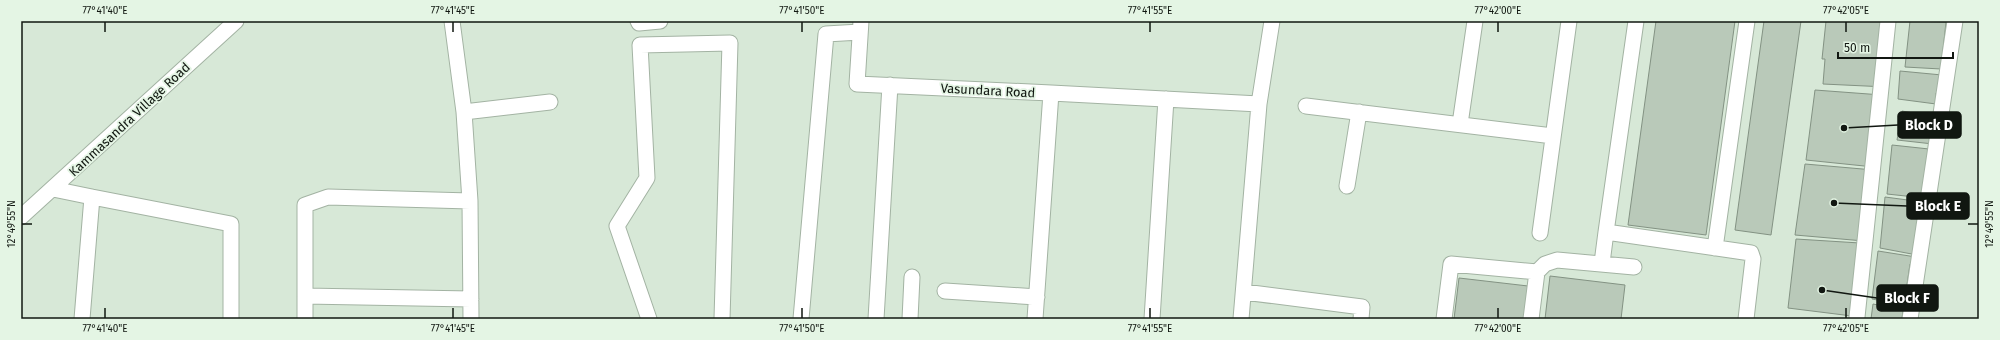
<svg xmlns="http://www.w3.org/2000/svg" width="2000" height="340" font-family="'Fira Sans',sans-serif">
  <rect width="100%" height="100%" fill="#d7e8d7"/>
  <path fill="#b9c9b9" stroke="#839283" d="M1656 21H1735L1706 235 1628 225Z
    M1764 21H1801L1771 235 1735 230Z
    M1826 21H1891L1887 87 1823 84 1825 59H1822Z
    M1910 21 1946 22 1941 69 1905 67Z
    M1900 71 1942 75V94L1936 93V104L1898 99Z
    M1815 90 1882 95 1874 167 1806 160Z
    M1902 111 1929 116 1932 120 1933 144 1897 140Z
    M1892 145 1929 149 1924 198 1887 194Z
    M1805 164 1874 170 1864 241 1795 235Z
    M1885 197 1923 202 1917 255 1880 248Z
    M1796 239 1860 243 1852 316 1788 308Z
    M1878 251 1916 257 1915 264H1910L1904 305 1872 299Z
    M1550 276 1625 285 1621 319H1545Z
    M1459 278 1528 286 1524 319H1454Z
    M1873 304 1903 310 1902 319H1871Z"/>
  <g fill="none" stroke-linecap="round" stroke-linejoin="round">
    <defs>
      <path id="minor" d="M452 21 464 112 470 201 471 319
        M638 21 639 23 660 21
        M861 21 857 84 1051 93 1035 319
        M1636 21 1606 232 1751 253 1753 259 1746 319
        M1051 93 1259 104
        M1306 106 1553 136
        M464 112 550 102
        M1460 124 1475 21
        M1347 186 1359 112
        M53 189 92 197
        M21 217 236 21
        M1540 233 1569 21
        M1715 248 1747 21
        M1602 263 1606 232
        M1537 272 1545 264 1557 260 1634 267
        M945 291 1037 297
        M1244 292 1362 307 1361 319
        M305 296 471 299
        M1857 317 1888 21
        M82 319 92 197 231 224V319
        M305 319V205L328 197 470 201
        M649 319 617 226 647 178 640 45 730 43 722 319
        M801 319 826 34 860 32
        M876 319 890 85
        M910 319 912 277
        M1152 319 1166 99
        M1241 319 1259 104 1272 21
        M1444 319 1451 264 1537 272 1531 319
        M1910 319 1955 21"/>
    </defs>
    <use href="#minor" stroke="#a3b3a3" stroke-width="17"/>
    <use href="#minor" stroke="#fff" stroke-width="15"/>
  </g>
  <path fill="none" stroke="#111711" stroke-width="1.5" d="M105 22V32M453 22V32M802 22V32M1150 22V32M1498 22V32M1846 22V32M22 224H32M1968 224H1978M105 308V318M453 308V318M802 308V318M1150 308V318M1498 308V318M1846 308V318"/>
  <g text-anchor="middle" stroke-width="3.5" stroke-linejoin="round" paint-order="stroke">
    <g font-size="13" fill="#111711" stroke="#e4f5e4">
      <text transform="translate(988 90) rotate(3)" y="5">Vasundara Road</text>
      <text transform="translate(129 119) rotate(-43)" y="5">Kammasandra Village Road</text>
    </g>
  </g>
  <path fill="none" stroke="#111711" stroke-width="1.5" d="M1844 128L1898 125M1834 203L1907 206M1822 290L1877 298"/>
  <g fill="#111711" stroke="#e4f5e4" stroke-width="1.5">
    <circle cx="1844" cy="128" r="4"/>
    <circle cx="1834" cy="203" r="4"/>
    <circle cx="1822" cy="290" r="4"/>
  </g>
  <g fill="#111711" stroke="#111711" stroke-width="1.5">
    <rect x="1898" y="112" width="63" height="26" rx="4"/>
    <rect x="1907" y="193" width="62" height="26" rx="4"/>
    <rect x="1877" y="285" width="61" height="26" rx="4"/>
  </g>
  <g font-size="14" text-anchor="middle" font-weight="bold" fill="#fff">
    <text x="1929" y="130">Block D</text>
    <text x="1938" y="211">Block E</text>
    <text x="1907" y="303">Block F</text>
  </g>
  <rect width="2000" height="340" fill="none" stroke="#e4f5e4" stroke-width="44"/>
  <path d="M1838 52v6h115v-6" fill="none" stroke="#111711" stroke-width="2"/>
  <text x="1844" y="52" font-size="12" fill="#111711" stroke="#e4f5e4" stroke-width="3" paint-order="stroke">50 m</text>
  <rect x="22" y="22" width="1956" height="296" fill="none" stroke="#111711" stroke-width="1.5"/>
  <g font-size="10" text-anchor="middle" fill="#111711">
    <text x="105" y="14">77°41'40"E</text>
    <text x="453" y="14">77°41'45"E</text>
    <text x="802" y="14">77°41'50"E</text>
    <text x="1150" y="14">77°41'55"E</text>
    <text x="1498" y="14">77°42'00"E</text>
    <text x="1846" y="14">77°42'05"E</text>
    <text transform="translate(11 224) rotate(-90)" y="4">12°49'55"N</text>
    <text transform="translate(1989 224) rotate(-90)" y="4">12°49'55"N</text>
    <text x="105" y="332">77°41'40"E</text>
    <text x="453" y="332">77°41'45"E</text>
    <text x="802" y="332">77°41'50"E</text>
    <text x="1150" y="332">77°41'55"E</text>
    <text x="1498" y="332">77°42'00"E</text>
    <text x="1846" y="332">77°42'05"E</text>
  </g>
</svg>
